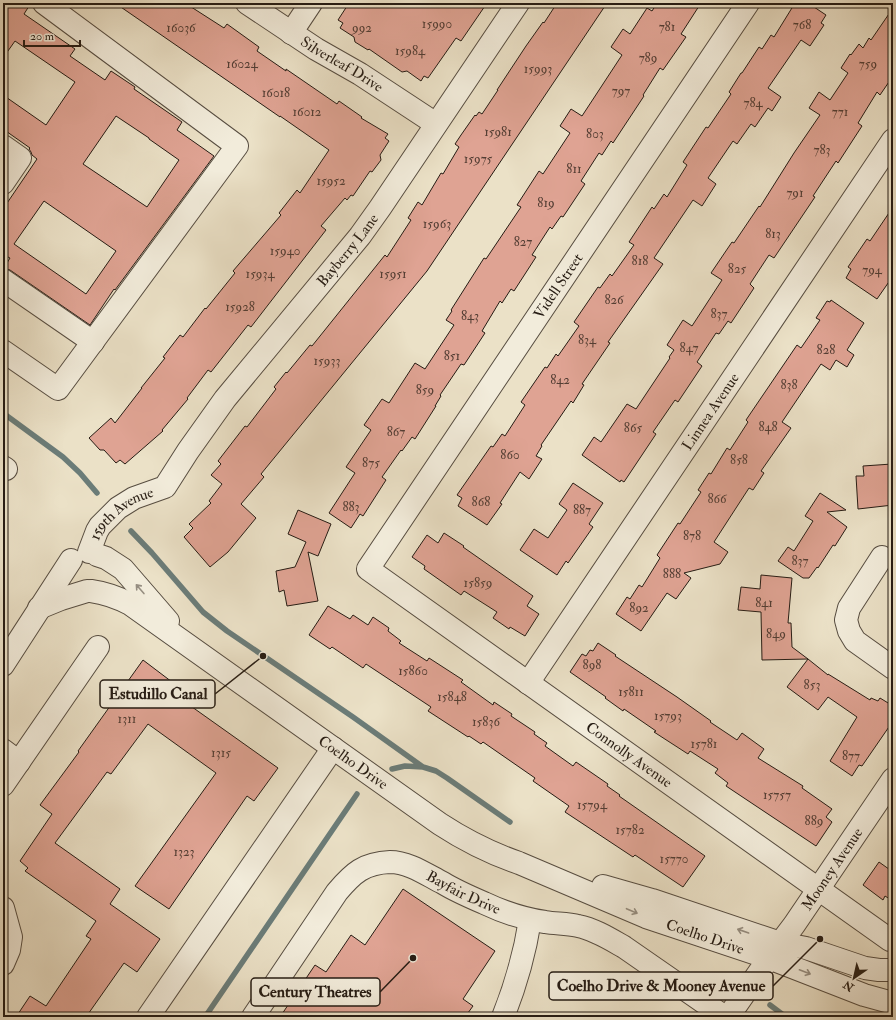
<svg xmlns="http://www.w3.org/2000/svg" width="896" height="1020" font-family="'IM FELL Double Pica',serif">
  <rect width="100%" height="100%" fill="#ebe1c7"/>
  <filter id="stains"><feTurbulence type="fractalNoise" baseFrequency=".005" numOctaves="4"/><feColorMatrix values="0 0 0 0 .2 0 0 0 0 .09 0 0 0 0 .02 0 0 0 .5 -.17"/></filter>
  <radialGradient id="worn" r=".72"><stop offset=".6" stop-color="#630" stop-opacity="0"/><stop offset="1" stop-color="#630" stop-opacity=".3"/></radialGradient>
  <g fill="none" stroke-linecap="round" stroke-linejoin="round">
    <path stroke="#6b7c78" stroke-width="5.5" d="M3 413 63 457 80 473 97 493
      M131 531 152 553 203 612 227 631 353 717 423 767 436 771 447 778 510 822
      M392 769 405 766 423 767
      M770 1005 786 1017
      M205 1017 357 794"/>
  </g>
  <path fill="#dfa393" stroke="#261c14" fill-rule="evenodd" d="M3 3H31L24 14 75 49 70 56 105 80 111 71 135 87 134 89 182 122 177 130 214 156 115 290 114 289 90 325 10 270 4 268 10 258 6 256 3 260V209L37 159 32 155 31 152 29 149 30 148 3 129V95L46 125 75 82 15 41 3 58ZM116 116 149 138V139L179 160 147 207 83 164ZM44 201 116 251 86 294 14 244Z
    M115 3H185L224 28 227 24 259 47 257 51 286 71V69L337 104 339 101 362 117 361 118 388 134 385 138 389 141 380 155 381 160 372 172 370 171 353 196 351 195 347 200 345 198 321 226 326 230 251 327 248 325 211 372 208 370 187 398 188 399 162 430 163 431 125 464 120 460 116 463 104 450H100L89 438 111 418 115 423 142 388H141L165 358 163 357 180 335 183 337 205 308 206 309 235 273 233 271 281 215 279 213 297 190 300 193 329 150 280 116V117Z
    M349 3H487L461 41 456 38 428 78 424 76 421 81 407 71 402 72 369 49 368 50 355 42 354 37 340 28 343 23 338 20Z
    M557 3H607L427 271 261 474 264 477 241 504 256 518 228 552 210 567 184 537 193 528 189 524 211 503 209 501 222 484 211 475 221 464 218 461 245 426 247 427 276 389 274 387 286 372 287 373 310 345 312 346 385 255 387 257 411 220 408 218 418 202 422 205 441 173 443 174 459 147 455 144 461 135 475 115 476 116 479 112 482 114 498 90H497L526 46 543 22 544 23Z
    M657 3H701L681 34 686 37 663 70 660 68 643 95 644 96 613 143 611 141 602 155 599 153 581 181 585 184 563 217 561 216 552 229 550 227 532 255 536 257 514 291 511 289 502 303 500 301 482 331 485 333 464 365 461 364 440 395 441 396 435 406H436L415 439 412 437 402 451 401 450 382 477 386 480 363 516 360 514 351 528 329 513 355 473 346 467 371 430 364 425 382 399 389 403 415 363 425 369 454 325 446 320 452 311 451 310 484 258 486 259 521 207 517 205 539 171 543 174 570 133 560 126 571 109 582 116 622 55 611 47 623 29 630 34 647 8 652 11Z
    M795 3H808L826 15 821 23 824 25 810 46 801 40 768 88 781 97 772 111 768 108 755 127 751 124 737 144 733 141 708 178 716 184 702 206 693 200 654 258 663 264 608 342 610 343 582 384 584 385 573 403 571 401 541 445 542 446 536 456 542 459 529 479 520 472 500 503 502 504 487 525 458 506 462 498 457 495 491 446 493 447 502 434 505 436 525 405 521 402 545 367 547 368 556 354 558 356 579 326 574 322 598 287 600 288 610 274 612 276 634 245 629 242 652 207 654 209 664 194 667 197 687 165 683 162 706 127 708 128 731 94 729 92 741 73H742L759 47 762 49 771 35 774 37Z
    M893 8V76L880 95 877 92 858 123 862 126 838 163 836 161 813 196 815 197 774 258 769 255 750 284 754 288 731 323 728 321 719 334 716 333 697 362 702 366 678 402 675 400 653 432 656 434 624 482 621 480 620 482 582 455 594 437 601 442 627 404 636 409 670 358 669 357 674 350 667 345 683 320 692 326 722 280 711 273 732 242 734 243 759 206 760 207 794 153 820 115 809 108 819 92 830 100 848 73 841 68 850 54 851 55 859 44 863 48 869 38 871 40Z
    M893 207V276L877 299 846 278 851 269 848 267 867 239 870 241Z
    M831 300 864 323 847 350 854 355 847 367 836 360 830 370 821 364 782 422 791 428 761 471 764 473 753 490 749 488 714 542 728 552 720 564 684 573 691 578 676 599 667 593 641 631 616 614 627 597 630 599 639 585 642 587 660 558 657 555 678 523 680 524 701 492 698 490 709 473 711 474 727 448 730 450 748 422 746 420 797 345 801 348 820 320 816 318 827 301 830 302Z
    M892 464 893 505 858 509 856 476H864L863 466Z
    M573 483 603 503 589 524 593 527 568 563 566 561 557 575 520 550 534 529 548 538 567 510 559 504Z
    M820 493 846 510 827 512 847 527 835 546 833 545 818 568 817 567 809 578H803L778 561 788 547 794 551 813 521 805 516Z
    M298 510 331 524 318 556 308 552 318 601 287 606 284 590 279 592 276 571 295 567 306 542 288 534Z
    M444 533 464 546 463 547 533 596 527 606 539 614 525 636 510 627 509 629 493 618 497 612 464 591 461 595 424 569 425 566 412 557 427 535 438 543Z
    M761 575 792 578 788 623H791L792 647 808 659 762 660 761 612 738 610 741 587 760 589Z
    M328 606 350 619 353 615 368 625 373 617 389 628 388 631 401 641 399 643 427 661 429 658 463 680 461 682 493 705 494 702 512 714 511 716 535 732 534 734 547 743 545 746 573 766 576 762 608 784 607 786 620 795 619 796 705 856 683 887 635 855 633 857 565 812 569 806 533 781 535 778 483 742 481 744 469 736 468 737 428 711 431 707 366 664 363 668 332 647 330 649 309 635Z
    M598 643 616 655 615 656 677 697 711 721 710 722 737 740 742 733 764 749 758 758 803 786 802 788 832 809 826 817 832 822 816 846 726 786 728 783 715 773 718 769 690 751 688 754 654 732 656 731 624 709 623 711 605 698 606 697 570 672 582 654 586 656 590 650 593 651Z
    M808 659 828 675V674L870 700 871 698 878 701 880 698 893 706V721L862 766 859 765 852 776 830 761 857 717 828 697 818 710 787 687Z
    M143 660 176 685 171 692 278 768 254 801 247 796 169 909 135 886 216 773 148 724 111 774 107 772 55 843 120 889 110 904 160 939 137 972 124 963 86 1017H16L30 996 46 1006 91 939 86 936 96 921 25 871 28 868 20 861 52 814 40 805 79 752 78 751Z
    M879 862 893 872V901L885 896 883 900 863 885Z
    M403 889 495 951 463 999 473 1006 465 1017H280L315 965 326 972 351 935 365 945Z"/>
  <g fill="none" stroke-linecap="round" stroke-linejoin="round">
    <defs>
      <g id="minor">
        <path id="s1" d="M247 3 316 49 360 74 436 124"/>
        <path id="s2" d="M748 3 368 569 890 940"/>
        <path d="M291 33 311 3"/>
        <path d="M3 146 20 158 3 183"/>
        <path d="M3 280 93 342"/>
        <path d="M3 351 58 389 237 146 44 3"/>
        <path d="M3 467 6 469"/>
        <path id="s3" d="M89 552 97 531 100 526 118 508 134 498 165 487 188 451 225 399 360 236 380 208 518 3"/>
        <path d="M97 555 106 558 123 569 168 621"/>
        <path d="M882 557 849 608 846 620 849 631 855 641 893 668"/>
        <path id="s4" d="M91 591C105 593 117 597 130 604L440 824C466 841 490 853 519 863L646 917 769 958 864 995 893 1003"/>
        <path d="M39 608 61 599 87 591"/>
        <path d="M3 665 71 560"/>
        <path id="s5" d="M528 683 893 140"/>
        <path d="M3 750 19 762"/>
        <path d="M3 785 98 647"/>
        <path d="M603 886 652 900 780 943 806 948 865 968 879 970H893"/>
        <path d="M3 908 11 937 9 950 3 964"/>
        <path d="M148 1017 333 748"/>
        <path id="s6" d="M253 1017 337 892C353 873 364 863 390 862 409 862 427 875 443 883 456 891 470 897 484 903 503 912 524 919 545 922 556 924 567 923 578 926 594 929 610 939 624 947L725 1017"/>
        <path d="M503 1017C515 987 525 952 530 920"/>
        <path id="s7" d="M728 1017 769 958 794 925 893 779"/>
      </g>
    </defs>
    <use href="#minor" stroke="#574d41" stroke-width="24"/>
    <use href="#minor" stroke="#f2ecdb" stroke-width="22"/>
  </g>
  <defs><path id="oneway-shaft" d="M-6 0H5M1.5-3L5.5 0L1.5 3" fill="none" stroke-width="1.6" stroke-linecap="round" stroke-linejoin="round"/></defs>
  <g stroke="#968e81">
    <use href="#oneway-shaft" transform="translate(140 589) rotate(-131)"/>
    <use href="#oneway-shaft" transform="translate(632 911) rotate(23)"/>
    <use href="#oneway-shaft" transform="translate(743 931) rotate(-161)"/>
    <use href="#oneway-shaft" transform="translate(805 972) rotate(21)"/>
  </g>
  <g text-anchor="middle" stroke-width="3.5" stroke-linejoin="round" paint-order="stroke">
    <g font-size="13" fill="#543e34">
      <text x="437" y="28">15990</text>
      <text x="802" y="29">768</text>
      <text x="667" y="31">781</text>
      <text x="181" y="32">16036</text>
      <text x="362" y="32">992</text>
      <text x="410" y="55">15984</text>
      <text x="648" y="62">789</text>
      <text x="242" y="68">16024</text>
      <text x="868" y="68">759</text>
      <text x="538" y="73">15993</text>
      <text x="621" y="95">797</text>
      <text x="276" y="97">16018</text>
      <text x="753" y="107">784</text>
      <text x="307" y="116">16012</text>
      <text x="840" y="116">771</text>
      <text x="498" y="136">15981</text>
      <text x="595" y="138">803</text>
      <text x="822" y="154">783</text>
      <text x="478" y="163">15975</text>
      <text x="574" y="173">811</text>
      <text x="331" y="185">15952</text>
      <text x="795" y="197">791</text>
      <text x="546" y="207">819</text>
      <text x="437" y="228">15963</text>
      <text x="773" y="238">813</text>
      <text x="523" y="246">827</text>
      <text x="285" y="255">15940</text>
      <text x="640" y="265">818</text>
      <text x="737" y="273">825</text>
      <text x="872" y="274">794</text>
      <text x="260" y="278">15934</text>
      <text x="393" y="278">15951</text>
      <text x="614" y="304">826</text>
      <text x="240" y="311">15928</text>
      <text x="719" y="318">837</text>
      <text x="470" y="320">843</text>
      <text x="587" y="344">834</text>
      <text x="689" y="352">847</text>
      <text x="826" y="354">828</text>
      <text x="452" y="360">851</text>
      <text x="327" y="365">15933</text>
      <text x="560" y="384">842</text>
      <text x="789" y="389">838</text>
      <text x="425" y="394">859</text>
      <text x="768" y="431">848</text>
      <text x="633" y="432">865</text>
      <text x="396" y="436">867</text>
      <text x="510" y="459">860</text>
      <text x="739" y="464">858</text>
      <text x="371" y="467">875</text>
      <text x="717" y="503">866</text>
      <text x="481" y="506">868</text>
      <text x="351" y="511">883</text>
      <text x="582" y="514">887</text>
      <text x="692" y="540">878</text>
      <text x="800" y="565">837</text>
      <text x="672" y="578">888</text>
      <text x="478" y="587">15859</text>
      <text x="764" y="607">841</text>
      <text x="639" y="612">892</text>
      <text x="776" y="638">849</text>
      <text x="592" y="669">898</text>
      <text x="413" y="675">15860</text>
      <text x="812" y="689">853</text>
      <text x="631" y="696">15811</text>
      <text x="452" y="701">15848</text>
      <text x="668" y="720">15793</text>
      <text x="127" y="723">1311</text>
      <text x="486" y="726">15836</text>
      <text x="704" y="748">15781</text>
      <text x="221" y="757">1315</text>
      <text x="851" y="760">877</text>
      <text x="777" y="799">15757</text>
      <text x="592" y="809">15794</text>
      <text x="814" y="825">889</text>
      <text x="630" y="834">15782</text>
      <text x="184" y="856">1323</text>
      <text x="674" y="863">15770</text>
    </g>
    <g font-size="15" fill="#261c14" stroke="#f2ecdb">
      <text dy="5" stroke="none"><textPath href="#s1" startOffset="113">Silverleaf Drive</textPath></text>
      <text dy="5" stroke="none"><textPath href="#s3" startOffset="405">Bayberry Lane</textPath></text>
      <text transform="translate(558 286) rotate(-56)" y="5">Videll Street</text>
      <text dy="5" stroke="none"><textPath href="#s5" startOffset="327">Linnea Avenue</textPath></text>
      <text dy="5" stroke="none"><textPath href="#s3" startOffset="53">159th Avenue</textPath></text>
      <text dy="5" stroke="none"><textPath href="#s2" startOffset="1002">Connolly Avenue</textPath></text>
      <text dy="5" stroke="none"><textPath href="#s4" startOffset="315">Coelho Drive</textPath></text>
      <text dy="5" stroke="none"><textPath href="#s7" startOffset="181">Mooney Avenue</textPath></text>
      <text dy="5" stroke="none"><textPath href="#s6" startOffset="294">Bayfair Drive</textPath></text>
      <text dy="5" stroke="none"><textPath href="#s4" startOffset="710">Coelho Drive</textPath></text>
    </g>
  </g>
  <path fill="none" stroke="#261c14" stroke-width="1.5" d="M263 656L215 694M820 939L773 986M413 958L380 992"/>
  <g fill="#261c14" stroke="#f2ecdb" stroke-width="1.5">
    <circle cx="263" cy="656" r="4"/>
    <circle cx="820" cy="939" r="4"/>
    <circle cx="413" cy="958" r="4"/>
  </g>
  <g fill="#f2ecdb" stroke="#261c14" stroke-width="1.5">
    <rect x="100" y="680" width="115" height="28" rx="4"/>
    <rect x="549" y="972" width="224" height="28" rx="4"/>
    <rect x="251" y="978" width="129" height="28" rx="4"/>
  </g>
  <g font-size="16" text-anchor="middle" font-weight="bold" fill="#261c14">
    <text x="158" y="699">Estudillo Canal</text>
    <text x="661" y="991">Coelho Drive &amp; Mooney Avenue</text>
    <text x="315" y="997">Century Theatres</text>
  </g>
  <rect width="896" height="1020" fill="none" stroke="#ebe1c7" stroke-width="16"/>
  <rect x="4" y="4" width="888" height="1012" fill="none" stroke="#261c14" stroke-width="2"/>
  <rect x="8" y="8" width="880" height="1004" fill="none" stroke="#261c14"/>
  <g transform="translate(854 978) rotate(214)" stroke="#f2ecdb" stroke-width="3" paint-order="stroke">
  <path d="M0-3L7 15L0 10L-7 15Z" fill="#261c14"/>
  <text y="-6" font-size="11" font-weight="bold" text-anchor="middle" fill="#261c14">N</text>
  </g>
  <path d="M24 40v6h56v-6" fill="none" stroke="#261c14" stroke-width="2"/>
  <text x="30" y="40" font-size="12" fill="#261c14" stroke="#f2ecdb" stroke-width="3" paint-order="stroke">20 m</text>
  <rect width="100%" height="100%" filter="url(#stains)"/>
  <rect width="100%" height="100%" fill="url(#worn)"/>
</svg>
